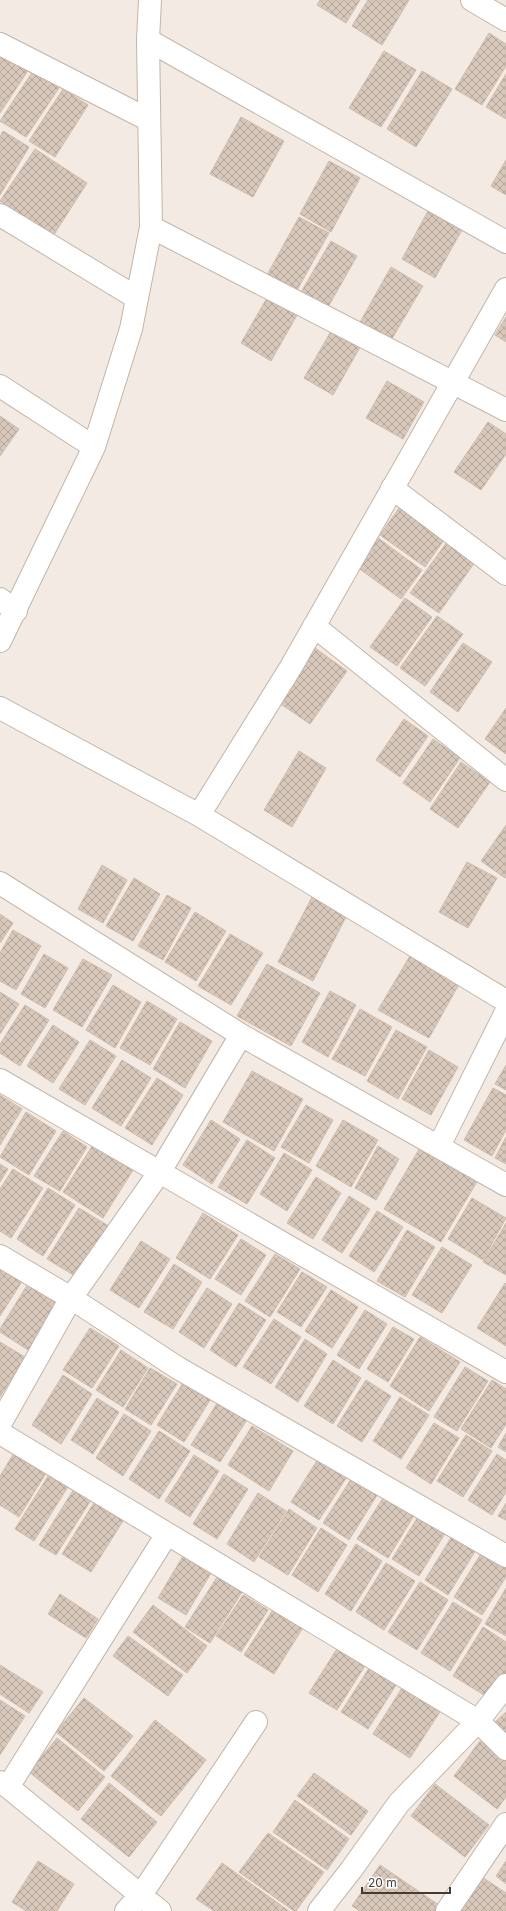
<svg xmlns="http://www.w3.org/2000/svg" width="506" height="1911" font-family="Inter,sans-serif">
  <defs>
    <pattern id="building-cross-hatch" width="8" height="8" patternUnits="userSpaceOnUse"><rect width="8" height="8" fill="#d8c8bb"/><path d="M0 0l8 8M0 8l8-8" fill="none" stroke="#b1a499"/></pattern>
  </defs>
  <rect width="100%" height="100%" fill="#f3ebe3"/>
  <path fill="url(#building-cross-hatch)" stroke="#d0bbab" d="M320 0H360L346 23 317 5Z
    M368 0H409L382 45 352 26Z
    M489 33 506 44V66L482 105 455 89Z
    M384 51 416 70 381 127 349 108Z
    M0 53 31 66 0 113Z
    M35 68 61 85 26 137 0 121Z
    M422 71 452 89 416 147 387 129Z
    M506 74V119L486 107Z
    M63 89 88 105 55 157 29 141Z
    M241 117 284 141 253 197 210 174Z
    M3 131 29 147 0 195V137Z
    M35 149 87 183 53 236 0 201Z
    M506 160V195L491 186Z
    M329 161 360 178 331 232 300 214Z
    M429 209 463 228 435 278 402 259Z
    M299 217 329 233 296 292 267 275Z
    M331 241 357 256 328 307 301 292Z
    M391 267 423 286 390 342 359 324Z
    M271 291 301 308 271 361 241 343Z
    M506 317V342L495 335Z
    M334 326 363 342 333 395 304 378Z
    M387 381 424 402 403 439 366 418Z
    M0 416 19 429 0 456Z
    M488 422 506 434V454L481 490 454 472Z
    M401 505 446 537 425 567 380 535Z
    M378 538 422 570 401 599 357 567Z
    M447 542 475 562 439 613 410 593Z
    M405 598 432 617 397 666 370 647Z
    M437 616 463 634 425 686 400 668Z
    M463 643 492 662 458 712 430 692Z
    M315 648 347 671 310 724 278 702Z
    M506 708V754L485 739Z
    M404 719 428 736 400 777 376 760Z
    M433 739 460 758 430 802 403 783Z
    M299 751 326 768 292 827 264 810Z
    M461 762 490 782 458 828 430 809Z
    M506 825V876L505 878 481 861Z
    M467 862 497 878 468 928 439 912Z
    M102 865 127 880 103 923 78 909Z
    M134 878 160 894 133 941 106 926Z
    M167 895 191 908 163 960 138 946Z
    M312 897 347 915 313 981 278 962Z
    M195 912 226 931 196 981 165 962Z
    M0 914 13 923 0 943Z
    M13 930 41 946 16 990 0 981V953Z
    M230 934 263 953 231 1005 198 986Z
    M414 949 463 977 429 1038 378 1010Z
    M44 954 68 968 45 1008 21 994Z
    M83 959 112 975 82 1027 53 1010Z
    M267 964 320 993 291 1046 237 1016Z
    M113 985 141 1002 115 1048 86 1030Z
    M330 991 356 1005 328 1057 302 1042Z
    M0 992 19 1004 0 1034Z
    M147 1001 177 1019 150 1065 120 1048Z
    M25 1005 49 1020 20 1066 0 1053V1044Z
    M360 1009 392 1027 365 1076 332 1059Z
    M180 1022 212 1041 185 1088 153 1069Z
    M53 1025 79 1042 53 1083 27 1066Z
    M396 1030 427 1047 398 1099 367 1081Z
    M90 1040 116 1056 85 1105 59 1089Z
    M429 1050 458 1067 431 1115 402 1099Z
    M122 1060 151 1078 121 1126 92 1108Z
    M506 1065V1090L495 1084Z
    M252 1071 303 1099 274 1151 223 1122Z
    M157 1078 183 1095 152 1145 125 1128Z
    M493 1088 506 1095V1130L492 1156 464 1140Z
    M0 1095 22 1109 0 1145Z
    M306 1105 333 1120 309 1163 281 1147Z
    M26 1112 56 1131 29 1175 0 1157Z
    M211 1120 240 1139 212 1184 183 1165Z
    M343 1120 378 1140 351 1187 316 1166Z
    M63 1131 87 1147 60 1191 34 1176Z
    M506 1137V1164L495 1158Z
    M247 1140 275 1158 247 1204 218 1187Z
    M93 1145 133 1170 103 1218 63 1192Z
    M378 1146 399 1159 376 1200 355 1188Z
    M421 1146 478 1180 441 1242 384 1209Z
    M284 1153 312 1170 287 1211 260 1194Z
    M0 1164 8 1169 0 1182Z
    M13 1169 43 1188 11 1238 0 1231V1189Z
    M316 1177 341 1193 313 1239 287 1223Z
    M48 1188 75 1205 43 1256 17 1239Z
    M349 1196 370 1209 342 1253 322 1240Z
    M472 1198 506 1218 483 1260 448 1239Z
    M79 1208 112 1228 80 1279 47 1259Z
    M377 1211 403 1227 374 1272 349 1256Z
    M203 1213 238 1235 210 1279 176 1258Z
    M506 1223V1275L483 1262Z
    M407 1230 435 1247 405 1297 377 1281Z
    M241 1239 266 1255 241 1295 215 1279Z
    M141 1241 170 1259 139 1308 110 1290Z
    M442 1247 472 1265 442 1313 412 1295Z
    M275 1254 300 1269 270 1317 245 1301Z
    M0 1259 26 1275 0 1316Z
    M174 1264 202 1282 173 1329 144 1312Z
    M302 1272 327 1287 301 1327 277 1312Z
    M31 1279 61 1298 28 1350 0 1332V1329Z
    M505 1283 506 1284V1346L477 1328Z
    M207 1288 232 1304 204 1348 179 1332Z
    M331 1290 358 1307 332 1348 305 1331Z
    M239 1303 266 1320 236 1367 210 1350Z
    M365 1310 387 1324 359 1369 337 1355Z
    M274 1319 301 1337 271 1384 243 1367Z
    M393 1327 414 1339 388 1382 367 1369Z
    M90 1328 119 1346 92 1388 63 1370Z
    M420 1337 460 1362 429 1411 390 1386Z
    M305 1339 327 1354 298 1402 275 1387Z
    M0 1342 25 1357 0 1397Z
    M121 1350 148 1368 123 1407 96 1390Z
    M333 1360 361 1378 333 1424 304 1406Z
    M465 1367 488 1381 457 1431 434 1417Z
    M150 1368 177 1384 151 1425 125 1409Z
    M63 1375 92 1394 61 1444 32 1425Z
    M366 1380 391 1396 362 1442 337 1426Z
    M492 1380 506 1389V1424L491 1448 461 1429Z
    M183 1383 210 1400 184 1442 157 1425Z
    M221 1397 250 1415 220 1462 191 1445Z
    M400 1397 429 1415 401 1459 373 1441Z
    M97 1398 119 1412 93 1454 71 1440Z
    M124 1414 151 1431 123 1476 96 1458Z
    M434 1423 459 1438 431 1484 406 1468Z
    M252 1426 293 1451 269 1491 228 1465Z
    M159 1431 190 1451 159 1499 129 1479Z
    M506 1433V1452L498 1447Z
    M466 1435 492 1451 463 1497 437 1481Z
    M14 1453 46 1473 19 1517 0 1505V1476Z
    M321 1454 350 1472 319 1520 291 1502Z
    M497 1454 506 1460V1492L492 1515 468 1500Z
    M194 1455 219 1471 190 1517 165 1501Z
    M50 1473 69 1485 34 1541 15 1529Z
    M355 1473 381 1489 349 1540 323 1523Z
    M224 1474 248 1489 217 1539 193 1524Z
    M74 1489 91 1500 56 1555 39 1545Z
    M388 1490 418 1509 388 1558 357 1539Z
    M258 1493 286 1511 254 1562 227 1544Z
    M97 1498 126 1516 91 1572 62 1554Z
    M506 1503V1520L498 1516Z
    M289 1509 317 1528 288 1575 259 1557Z
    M419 1515 446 1532 419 1576 392 1559Z
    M321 1528 347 1545 318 1592 292 1575Z
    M452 1536 476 1550 448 1595 425 1580Z
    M356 1544 382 1561 351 1611 325 1594Z
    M482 1552 506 1567V1577L482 1615 454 1597Z
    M183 1556 211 1573 186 1615 158 1598Z
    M386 1563 415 1581 384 1630 356 1612Z
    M221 1571 245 1587 210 1643 185 1627Z
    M420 1582 448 1600 417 1650 388 1632Z
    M506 1588V1636L485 1624Z
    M60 1594 98 1619 86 1638 48 1614Z
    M243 1595 268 1610 241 1652 216 1636Z
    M453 1602 482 1620 450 1671 421 1653Z
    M153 1605 207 1646 187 1673 133 1632Z
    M274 1608 304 1626 274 1674 244 1655Z
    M483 1627 506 1642V1672L489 1698 453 1676Z
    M128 1636 183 1675 168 1696 113 1656Z
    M340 1644 368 1661 337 1710 309 1693Z
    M373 1662 400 1679 368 1729 341 1712Z
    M0 1665 43 1692 29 1713 0 1694Z
    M407 1680 445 1704 410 1758 373 1734Z
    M84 1698 133 1736 104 1771 56 1732Z
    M0 1700 25 1716 0 1755Z
    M506 1712V1737L493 1724Z
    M155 1720 206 1760 161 1816 111 1776Z
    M57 1738 105 1777 78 1811 29 1772Z
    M480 1741 506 1761V1797L497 1809 454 1776Z
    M314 1773 368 1811 351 1835 297 1796Z
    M109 1783 157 1822 129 1857 81 1819Z
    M435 1784 489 1825 465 1857 411 1816Z
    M295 1800 349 1839 327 1870 273 1832Z
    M268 1833 324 1872 296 1911H294L239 1872Z
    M38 1861 74 1884 57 1911H26L12 1902Z
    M506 1861V1884L496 1876Z
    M222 1863 289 1911H214L196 1899Z
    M380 1865 442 1907 439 1911H360L352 1906Z
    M476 1873 506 1893V1911H460Z"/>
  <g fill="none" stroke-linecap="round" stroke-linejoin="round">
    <defs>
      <path id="minor" d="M472 0 506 20
        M148 40 506 242
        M0 44 149 120
        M0 215 137 298
        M151 227 506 410
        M0 386 94 447
        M392 488 506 574
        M0 599 16 611
        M314 626 506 780
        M0 641 94 447 131 329 151 227 148 40 150 0
        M0 708 199 815 291 667 506 289
        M199 815 506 1001
        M0 883 241 1035 506 1185
        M0 1080 506 1372
        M439 1146 506 1012
        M0 1256 71 1298 178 1368 506 1556
        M0 1424 71 1298 159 1173 241 1035
        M0 1433 478 1721 506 1749
        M0 1782 8 1787 160 1911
        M8 1787 167 1534
        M126 1911 141 1895 256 1722
        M319 1911 351 1870 399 1803 478 1721 506 1685
        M447 1911 506 1824"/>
    </defs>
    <use href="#minor" stroke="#c2b4a8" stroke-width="24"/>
    <use href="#minor" stroke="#fff" stroke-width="22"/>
  </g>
  <path d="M362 1887v6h88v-6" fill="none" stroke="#453b33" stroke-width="2"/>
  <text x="368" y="1887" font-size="12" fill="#453b33" stroke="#ffffff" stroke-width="3" paint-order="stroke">20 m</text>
</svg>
